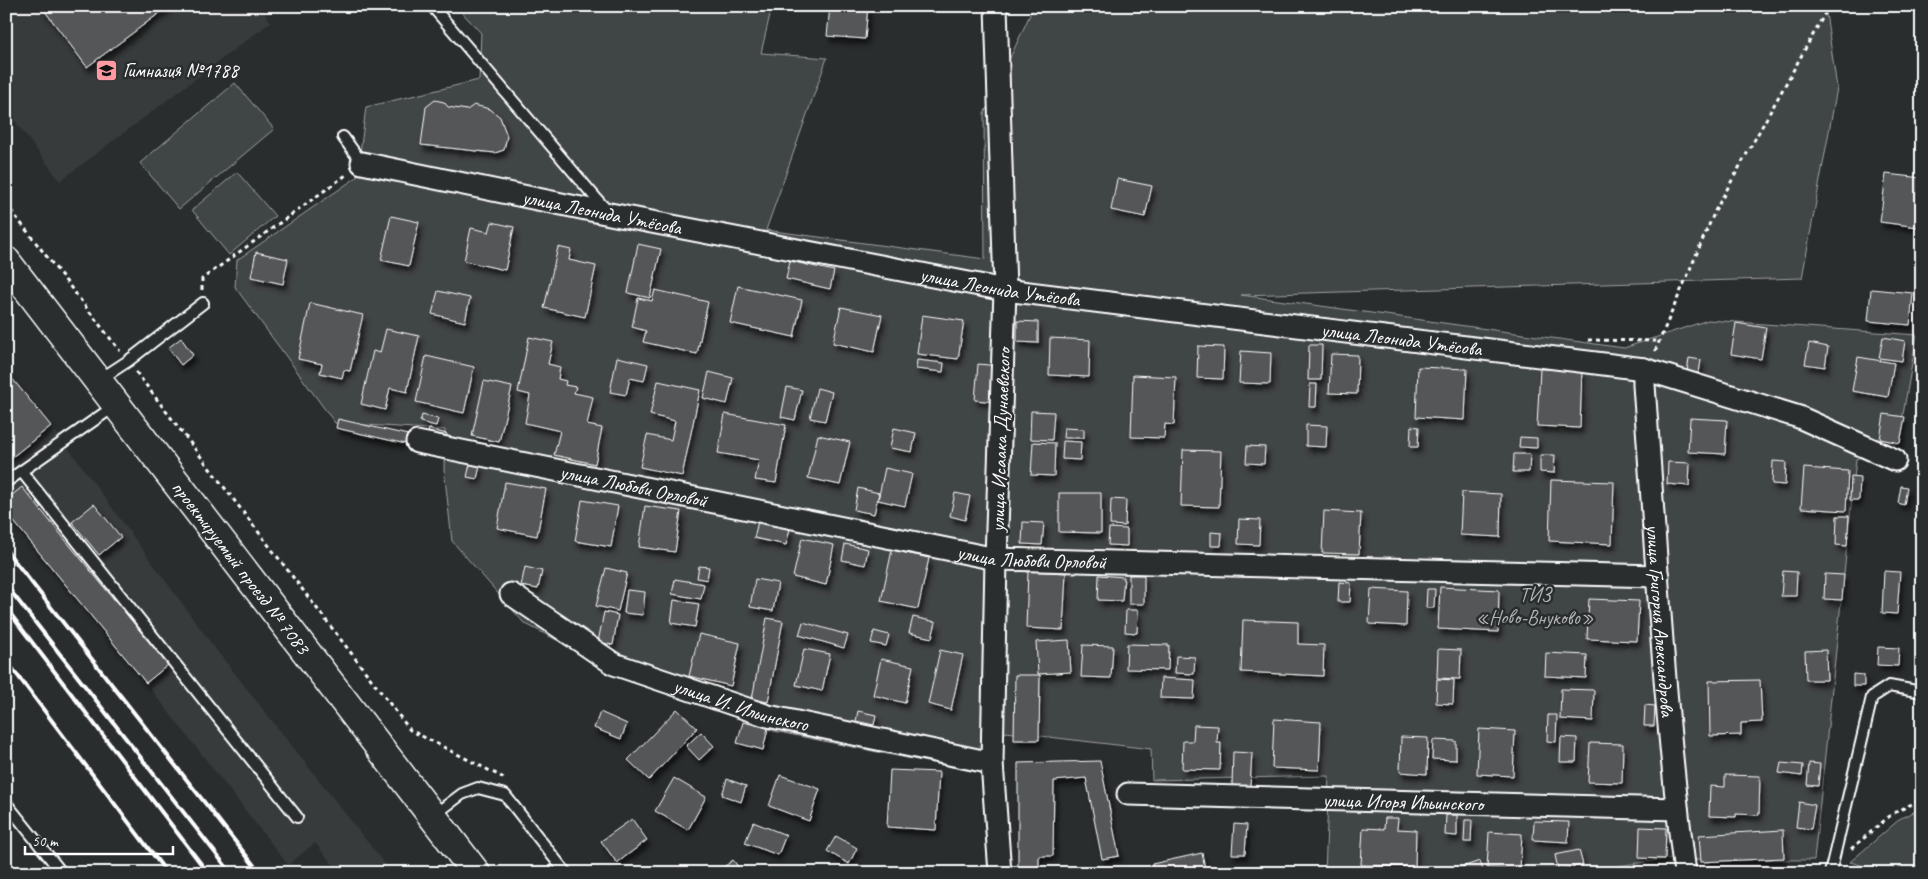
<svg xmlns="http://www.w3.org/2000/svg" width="1928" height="879" font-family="Caveat,sans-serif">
  <defs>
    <filter id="shadow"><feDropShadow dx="3" dy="5.5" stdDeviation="2.5" flood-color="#0009"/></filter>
  </defs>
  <rect width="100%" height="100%" fill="#2a2d2e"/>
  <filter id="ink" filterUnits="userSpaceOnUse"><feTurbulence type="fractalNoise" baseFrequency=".02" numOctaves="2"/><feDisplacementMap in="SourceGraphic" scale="10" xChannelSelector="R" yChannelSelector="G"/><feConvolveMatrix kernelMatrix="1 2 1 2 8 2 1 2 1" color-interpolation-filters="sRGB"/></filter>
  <g filter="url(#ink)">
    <path fill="#373a3b" d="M6 6H259L271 22 60 181 6 109Z
      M6 371 64 442 214 647 392 873H340L315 843 288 865 146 683 6 512Z"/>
    <path fill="#414445" stroke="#a0a2a2" d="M456 6H772L761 53 827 58 766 230 985 259 984 114 1034 6H1825L1837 88 1802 278 1241 295 1624 348 1708 320 1917 335 1898 443 1856 459 1814 860 1665 859 1572 873H1325L1329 776 1152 780 1151 749 1006 732 976 772 774 731 639 683 524 623 452 541 444 469 445 430 335 423 235 287 237 260 357 177 366 107 479 80 481 33Z
      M235 83 274 129 179 209 140 163Z
      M237 172 275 216 229 255 192 210Z
      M1922 808V860L1912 870 1883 871 1850 862 1901 818Z"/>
    <path fill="#555758" stroke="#fff" filter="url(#shadow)" d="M41 6H82L85 9 88 6H169L87 67Z
      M830 6H868L865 39 827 36Z
      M435 100 444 102 448 107 467 110 474 105 490 109 500 117 507 136 504 150 495 153 421 145 426 107Z
      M1886 174 1922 178V206L1918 227 1880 222Z
      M1117 179 1152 186 1145 217 1111 210Z
      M391 216 419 222 409 266 381 260Z
      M492 222 514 227 505 270 464 261 471 228 489 232Z
      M638 244 661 249 650 298 628 293Z
      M558 247 571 250 569 260 596 266 585 317 544 308Z
      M256 252 288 259 283 284 251 277Z
      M790 261 834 271 830 289 786 279Z
      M738 286 802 300 794 337 730 323Z
      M1871 289 1913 293 1910 325 1868 321Z
      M655 290 708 302 697 354 643 342 646 331 632 327 638 298 652 301Z
      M438 291 470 298 465 322 432 314Z
      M310 303 363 315 350 371 344 370 342 378 320 373 322 364 298 359Z
      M841 307 882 315 874 352 833 343Z
      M922 315 964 321 958 359 917 354Z
      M1017 321 1038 322V343L1017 342Z
      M1736 323 1766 328 1761 359 1731 354Z
      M386 329 419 336 407 392 390 388 385 410 361 404 373 351 380 353Z
      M529 337 553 342 548 364 560 367 558 379 566 381 565 385 576 387 574 393 593 397 587 425 602 428 595 464 554 455 560 431 525 423 530 395 518 392Z
      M1883 337 1905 341 1902 361 1879 358Z
      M181 338 193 355 181 365 168 348Z
      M1050 338 1090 340 1089 377 1049 375Z
      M1809 343 1828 347 1825 367 1805 364Z
      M1309 345H1322L1321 380H1308Z
      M1198 346 1224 347 1223 379 1197 378Z
      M1241 351 1271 353 1270 384 1239 383Z
      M1331 354 1358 355 1357 394 1329 393Z
      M426 356 474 367 464 413 416 402Z
      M617 357 648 364 644 381 630 378 626 395 610 392Z
      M1858 357 1894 363 1888 397 1852 391Z
      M1689 358 1701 360 1699 373 1687 372Z
      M917 360 944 363 943 372 916 369Z
      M978 364 999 366 996 402 975 400Z
      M1418 367 1467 369 1465 420 1416 417Z
      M1540 369 1582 370 1580 428 1537 426Z
      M6 371 51 426 6 462Z
      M709 372 733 378 727 404 703 398Z
      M1133 375 1176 377 1174 425 1165 424 1164 438 1131 437Z
      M484 381 512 387 499 442 472 436Z
      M658 381 700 390 682 476 640 467 647 435 671 440 675 421 650 415Z
      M1310 384H1317L1316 407H1309Z
      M787 387 802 390 795 420 781 417Z
      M817 388 832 392 825 421 810 418Z
      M1031 411 1054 412 1052 440 1030 439Z
      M725 414 786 425 776 483 755 480 759 460 718 453Z
      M1884 414 1905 417 1900 443 1880 439Z
      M422 415 438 419 436 426 420 422Z
      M1690 418 1727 420 1725 454 1688 452Z
      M338 419 408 435 406 444 336 428Z
      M1306 425 1327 426 1326 447 1306 446Z
      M1411 426 1419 427 1418 447H1410Z
      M894 428 916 433 912 452 890 448Z
      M1064 428 1084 429V438H1063Z
      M429 429 447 434 446 440 427 436Z
      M818 435 850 442 840 485 808 478Z
      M1520 437 1537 438V448L1519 447Z
      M1063 441 1081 442 1080 460 1062 459Z
      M1033 442 1055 443 1054 476 1031 475Z
      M1247 446 1265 447 1264 464 1246 463Z
      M1183 450 1221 451 1219 507 1181 506Z
      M1514 454H1530L1529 472H1513Z
      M1540 455H1555L1554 473 1540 472Z
      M1773 461 1786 462 1785 485 1772 484Z
      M1668 462 1690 463 1689 486 1667 484Z
      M470 464 480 466 477 479 467 477Z
      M885 468 912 474 905 506 878 500Z
      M1804 468 1848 471 1846 511 1801 508Z
      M1851 476 1860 477 1859 500H1850Z
      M1551 480 1614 482 1612 544 1549 541Z
      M505 482 546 489 537 536 497 528Z
      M1901 486 1907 487 1904 505 1898 503Z
      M22 487 168 665 146 683 6 512V500Z
      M858 488 879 493 874 514 854 510Z
      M1462 492 1501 494 1500 537 1460 535Z
      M955 493 970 496 965 520 950 516Z
      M1059 493H1101V533L1059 532Z
      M1111 499 1126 500 1125 526 1110 525Z
      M582 500 618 506 611 547 575 541Z
      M94 504 121 537 99 555 72 522Z
      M645 506 681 511 675 552 639 547Z
      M1324 511 1361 513 1359 554 1322 553Z
      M1837 516H1849L1847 546 1836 545Z
      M1239 519 1260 520 1259 545 1238 544Z
      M758 521 790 529 786 545 754 538Z
      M1023 522 1044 523 1042 545 1022 544Z
      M1109 528 1127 529V546L1108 545Z
      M1211 532 1222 533 1221 546H1211Z
      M802 538 834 545 826 585 793 577Z
      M845 544 868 549 865 565 842 560Z
      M892 550 929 558 918 609 881 601Z
      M699 566 709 567 707 580 697 578Z
      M525 567 542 571 538 589 521 586Z
      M606 568 627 573 618 611 596 606Z
      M1028 571 1066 573 1063 630 1026 628Z
      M1783 571 1797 572 1796 596H1781Z
      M1884 571 1900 572 1897 614 1882 613Z
      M1825 574 1844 575 1842 600 1824 599Z
      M1099 575 1124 577 1122 601 1098 600Z
      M1129 575H1144V604H1129Z
      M675 579 704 584 701 599 672 594Z
      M755 579 778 583 773 611 750 607Z
      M1339 582 1351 583 1350 602H1338Z
      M1440 587 1499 590 1498 632 1438 629Z
      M1371 589 1407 591 1406 626 1369 624Z
      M1427 589H1435L1434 608H1426Z
      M627 590 645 592 643 615 624 613Z
      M1589 599 1639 601 1637 641 1587 639Z
      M674 600 699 604 695 627 671 623Z
      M1126 610H1138L1137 633 1125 632Z
      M604 612 618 615 613 645 598 642Z
      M913 617 936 622 932 638 909 633Z
      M767 618 783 621 768 702 752 699Z
      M1243 620 1298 622V644L1324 645 1323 676 1241 672Z
      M803 622 848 635 844 648 799 635Z
      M874 631 889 635 886 646 871 643Z
      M699 634 740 643 731 686 689 676Z
      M1069 640 1071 672 1038 674 1036 642Z
      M1127 644 1169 645 1168 670 1126 669Z
      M1083 645 1113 646 1111 678 1081 677Z
      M1878 647 1899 648 1898 666 1877 665Z
      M804 649 830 654 822 691 796 685Z
      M1438 649 1461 650 1460 679 1437 678Z
      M940 650 963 655 951 710 928 704Z
      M1826 650 1827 680H1806L1805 651Z
      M1546 653 1587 655 1586 678 1545 676Z
      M1176 656 1195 657 1194 674 1175 673Z
      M881 659 913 666 905 703 873 695Z
      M1853 674 1864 675V686H1853Z
      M1015 675H1040L1039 740H1014Z
      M1161 678 1195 680 1194 699 1160 698Z
      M1437 679 1454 680 1453 704 1436 703Z
      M1760 680 1762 722 1741 723V735L1710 736 1709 681Z
      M1561 689 1594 690 1593 721 1560 719Z
      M1645 705 1655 706 1654 726H1644Z
      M677 709 697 728 649 780 628 760Z
      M858 711 876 715 874 725 856 721Z
      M600 712 627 724 621 739 594 728Z
      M1548 715H1557L1556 742 1547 741Z
      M1274 719 1321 722 1319 770 1272 768Z
      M743 722 768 728 763 750 737 743Z
      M1194 725 1218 726 1217 743H1221L1220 770 1182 769 1183 741H1193Z
      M1479 729 1515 731 1513 776 1477 774Z
      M701 732 714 746 699 760 686 746Z
      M1401 737 1428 738 1427 774 1400 772Z
      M1561 737 1577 738 1576 762H1560Z
      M1433 740 1456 741V760L1432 759Z
      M1590 743 1623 744 1622 783 1588 782Z
      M1233 752 1252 753 1250 787 1232 786Z
      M1100 761 1119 856 1102 859 1086 778 1054 781 1053 856H1039V873H1018V763Z
      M1781 763 1803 765 1802 776 1779 773Z
      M1809 763 1820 764 1818 786 1807 785Z
      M890 770 939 772 936 830 887 827Z
      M780 775 820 789 809 821 769 806Z
      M1725 775 1760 776 1759 815 1736 814V817L1709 816 1710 786 1725 787Z
      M674 778 706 797 688 830 655 811Z
      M727 779 746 786 741 802 722 795Z
      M1799 802 1815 805 1811 829 1796 827Z
      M1446 815H1457V836L1445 835Z
      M1385 818H1398L1397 829 1416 830 1415 867 1361 865 1363 828 1384 829Z
      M632 819 647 840 617 863 601 841Z
      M1465 820H1472L1471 842H1464Z
      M1534 821 1569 822 1568 842 1533 840Z
      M753 822 786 835 778 855 745 843Z
      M1234 824 1247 825 1245 854H1232Z
      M1640 827 1666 828 1665 859 1639 858Z
      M1783 830 1784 858 1701 862 1699 835Z
      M1489 832 1522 834 1520 869 1487 868Z
      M836 836 857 848 849 864 827 851Z
      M1579 850 1583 865 1558 870 1555 855Z
      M1202 853 1206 873H1154L1152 864Z
      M733 860 743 873H716Z
      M1480 861 1484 873H1458L1456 869Z"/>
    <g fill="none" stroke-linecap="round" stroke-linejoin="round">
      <defs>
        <path id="service" d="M432 6 606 210
          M343 137 362 163
          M99 380 128 361 203 303
          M22 472 297 817
          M6 482 116 405
          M6 803 62 873
          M434 815 462 794 478 788 505 795 566 873
          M1830 873 1872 697 1889 686 1922 692"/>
        <g id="minor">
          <path d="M996 6 1005 290 996 559 992 763 1000 873"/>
          <path id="s1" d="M362 163 610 214 1005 290 1644 369 1799 417 1895 460"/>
          <path id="s2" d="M1644 369V385C1656 548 1664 711 1685 873"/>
          <path id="s3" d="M417 442 996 559 1658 576"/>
          <path id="s4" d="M511 594 614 664 768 716 992 763"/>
          <path id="s5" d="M1128 794 1677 809"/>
        </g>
        <g id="secondary">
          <path id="s6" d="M6 261 476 873"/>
        </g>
      </defs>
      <use href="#service" stroke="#fff" stroke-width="14"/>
      <use href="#minor" stroke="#fff" stroke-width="25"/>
      <use href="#secondary" stroke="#fff" stroke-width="31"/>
      <path stroke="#fff" stroke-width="3" stroke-dasharray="4 4" stroke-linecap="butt" d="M6 204 120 351
        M202 290V279L346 175
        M1588 340 1660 341
        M1655 351 1715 211 1829 6
        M136 372 410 730 502 777 505 780
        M1851 849 1892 814 1922 799
        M1725 873 1817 872"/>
      <use href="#service" stroke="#2a2d2e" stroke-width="10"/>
      <use href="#minor" stroke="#2a2d2e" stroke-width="21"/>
      <use href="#secondary" stroke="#2a2d2e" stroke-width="28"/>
      <path stroke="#fff" stroke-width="4" d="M6 550 260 873
        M6 585 231 873
        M6 608 208 873
        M6 660 167 873"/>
    </g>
  </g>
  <defs>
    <symbol id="school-square" viewBox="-11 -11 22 22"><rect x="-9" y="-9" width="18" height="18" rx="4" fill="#ff9aa2" stroke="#2a2d2e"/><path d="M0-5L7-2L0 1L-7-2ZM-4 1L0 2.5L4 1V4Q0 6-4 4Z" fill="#111"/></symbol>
  </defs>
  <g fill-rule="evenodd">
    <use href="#school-square" x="94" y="58" width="25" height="25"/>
  </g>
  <g text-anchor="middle" stroke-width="5" stroke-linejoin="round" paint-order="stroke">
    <g font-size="20" fill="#fff" stroke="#2a2d2e" text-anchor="start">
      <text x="123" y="77">Гимназия №1788</text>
    </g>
    <g font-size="20" fill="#fff" stroke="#2a2d2e">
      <text dy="7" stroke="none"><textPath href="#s1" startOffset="245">улица Леонида Утёсова</textPath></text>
      <text dy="7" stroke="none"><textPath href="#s1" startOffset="650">улица Леонида Утёсова</textPath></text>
      <text dy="7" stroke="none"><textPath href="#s1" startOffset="1055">улица Леонида Утёсова</textPath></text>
      <text transform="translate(1000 440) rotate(-88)" y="7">улица Исаака Дунаевского</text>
      <text dy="7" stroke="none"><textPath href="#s3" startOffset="221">улица Любови Орловой</textPath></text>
      <text dy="7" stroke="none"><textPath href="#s3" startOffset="626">улица Любови Орловой</textPath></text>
      <text dy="7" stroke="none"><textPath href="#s6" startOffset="386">проектируемый проезд № 7083</textPath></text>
      <text dy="7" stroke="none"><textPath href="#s2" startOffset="252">улица Григория Александрова</textPath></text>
      <text dy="7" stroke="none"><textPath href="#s4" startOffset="258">улица И. Ильинского</textPath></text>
      <text dy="7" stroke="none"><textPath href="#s5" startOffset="275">улица Игоря Ильинского</textPath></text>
    </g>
    <g font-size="20" fill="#b3b4b5" stroke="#2a2d2e">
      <text x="1535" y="601">ТИЗ<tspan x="1535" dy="23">«Ново-Внуково»</tspan></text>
    </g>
  </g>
  <rect width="1928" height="879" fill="none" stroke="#2a2d2e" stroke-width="25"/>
  <rect x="12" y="12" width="1903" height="854" fill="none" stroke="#fff" stroke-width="2" filter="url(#ink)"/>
  <path d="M25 846v8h148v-8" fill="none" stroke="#ffffff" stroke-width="2.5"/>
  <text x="32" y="846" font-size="15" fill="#ffffff" stroke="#2a2d2e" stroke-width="4" paint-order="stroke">50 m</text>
</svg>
